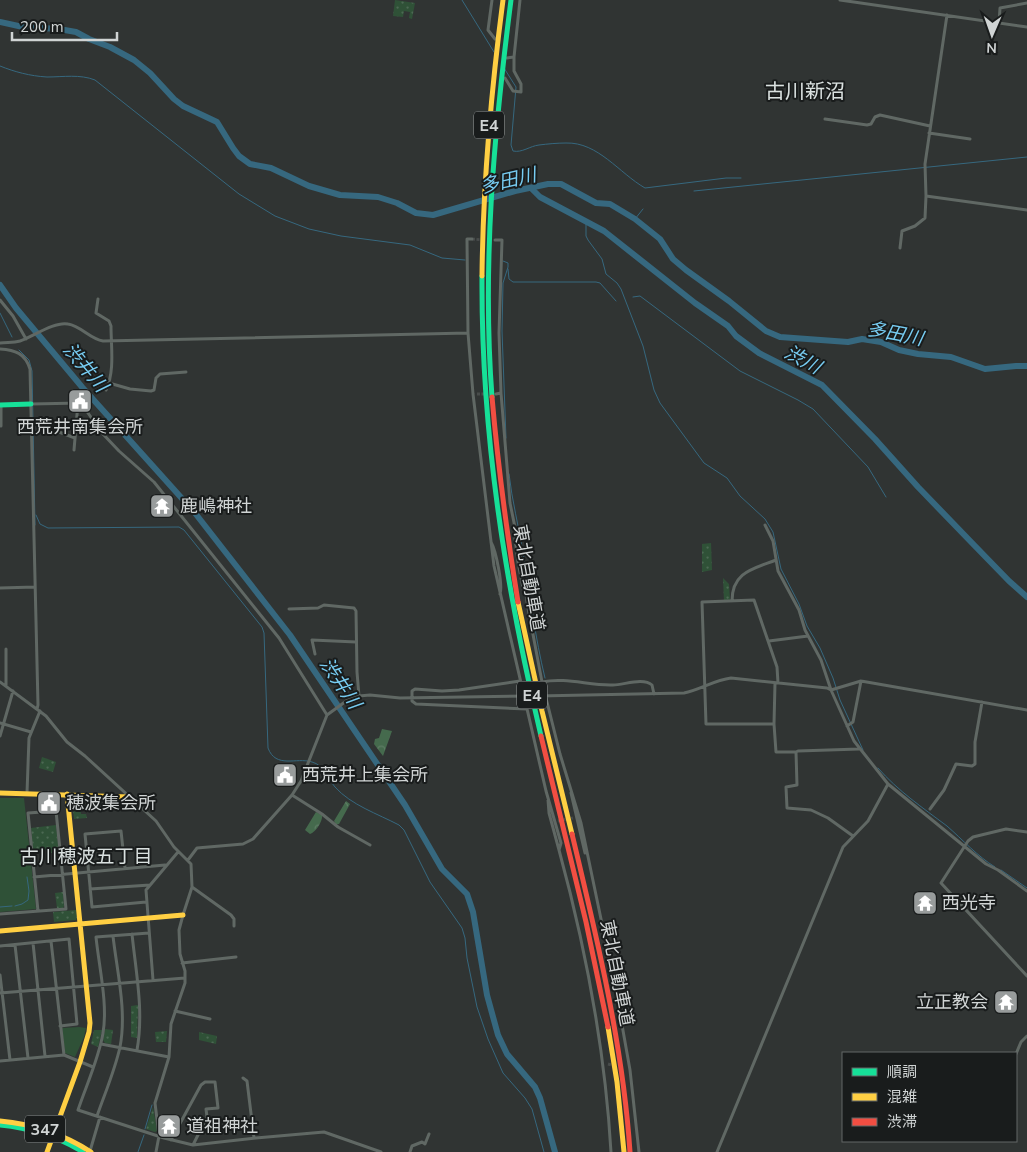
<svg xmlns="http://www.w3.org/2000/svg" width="1027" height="1152" font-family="'Nunito Sans','Noto Sans JP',sans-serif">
  <defs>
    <pattern id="grass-dots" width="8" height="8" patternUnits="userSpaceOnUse" patternTransform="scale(1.25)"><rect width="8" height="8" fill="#2f5137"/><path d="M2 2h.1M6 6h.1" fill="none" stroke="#4c6953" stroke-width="1.8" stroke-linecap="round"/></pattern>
    <pattern id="forest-crowns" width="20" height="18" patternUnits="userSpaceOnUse" patternTransform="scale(1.25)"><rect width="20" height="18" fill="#456a4d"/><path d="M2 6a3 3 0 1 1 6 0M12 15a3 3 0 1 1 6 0" fill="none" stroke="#5f7e66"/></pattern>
  </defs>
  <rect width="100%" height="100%" fill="#303433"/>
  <path fill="url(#grass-dots)" d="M395 0 415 3 412 19 409 18 410 12 404 11 403 17 393 16Z
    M711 543 712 570 702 572V544Z
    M723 578 729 584 730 599 728 601H724Z
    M42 757 56 762 53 772 39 768Z
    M74 800H79L81 814H86L87 818 74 819 72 802Z
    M56 825 59 852 51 853 50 849 33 851 31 828Z
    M63 892 64 906 63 908H57L55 893Z
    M76 910 77 918 76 920 54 922 53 912Z
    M138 1005 137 1038 131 1037V1006Z
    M105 1029 113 1030 111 1044 105 1043 103 1040Z
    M94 1030H102L98 1047 91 1044Z
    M167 1031 166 1042H156L155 1032Z
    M199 1032 217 1036 216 1044 199 1040Z
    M153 1107 157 1131 155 1132 146 1129Z"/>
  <path fill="url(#forest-crowns)" d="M382 729 392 731 383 756 374 744 375 739 379 738Z
    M346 801 350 804 339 824H336L334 821Z
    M316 812 322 815C323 821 316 832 310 834L305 830Z"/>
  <path fill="#2f5137" d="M0 798H24L36 909 0 912Z
    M79 1027 86 1028 84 1037 75 1057 65 1053 62 1028Z"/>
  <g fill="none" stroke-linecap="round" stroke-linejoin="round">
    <path stroke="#36687f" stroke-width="1" d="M462 0 494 52
      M0 66C15 72 30 76 47 77 63 77 80 74 95 80L239 194 275 216 309 229 341 236 410 245 442 258 465 260
      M504 68 516 87 511 145 513 151C522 153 530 146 539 145 547 144 557 143 566 143 598 142 619 173 645 188L726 178H741
      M694 191 1027 157
      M635 219 643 209
      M586 222V236L588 240 602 259 606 274 617 283 621 289 643 346 654 390 660 403 704 463 727 478 740 496 765 519 773 532 781 569 799 604 807 626 820 648 833 678 840 700 863 750
      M503 261 508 263V267L503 283 502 331 506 438
      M508 269 509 279 513 282H596L600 283 616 301
      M633 297 640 296 740 371 798 400 813 409 868 467 886 497
      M0 313 12 337
      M19 350 29 360 32 371 35 525
      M509 474C512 501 519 527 523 553 530 595 535 637 545 678
      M36 515 40 524 48 528 179 527 184 530 262 627 264 633 268 748C276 769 296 757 312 762 324 765 328 779 335 787 351 805 378 814 399 825L404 830 430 882 462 928 465 938 467 958 477 1007 488 1039 503 1073 525 1098 532 1109 544 1152
      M878 768C898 791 923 808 947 826 963 840 977 856 995 867
      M1001 870 1027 888
      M15 906 22 904 28 900 29 891 27 877
      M0 907 12 906
      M145 1129 152 1105
      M138 1152 144 1135"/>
    <path stroke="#36687f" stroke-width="6" d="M0 22 23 27 59 29 76 32 89 39 110 47 134 60 150 73 174 99 183 106 217 122 233 148 239 156 250 164 271 168 309 186 340 195 378 197 397 203 416 213 433 215 515 191 548 184H561L596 203 610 204 635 219 660 239 673 259 686 270 729 301 766 331 780 337 848 342 862 339 881 342 899 350 918 354 951 357 985 369 1016 366H1027
      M531 188 540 197 604 231 695 303 728 326 736 336 759 353 822 385 875 439 918 487 975 546 1009 581 1027 597
      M0 285 16 308 82 387 195 513 290 635 405 805 442 869 467 894 473 912 487 995 498 1035 507 1054 535 1087 540 1098 555 1152"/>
    <path stroke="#484c4b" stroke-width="3" stroke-dasharray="3 1.5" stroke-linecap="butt" d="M472 239 484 240
      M477 394H485
      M558 821 573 818
      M608 1064 615 1066"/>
    <path stroke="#606864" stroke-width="3" d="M492 0 488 30 495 39
      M840 0 1027 27
      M999 23 1000 8 1027 3
      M507 58 514 57 520 0
      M505 78 513 91 521 92V84L514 71V57
      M825 119 867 125 871 124 875 117 880 115 930 126
      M929 133 970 139
      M926 196 1027 210
      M472 239H467L468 333 473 394 494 566 546 791 561 843 559 850C586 949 605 1049 611 1152
      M495 240H502L499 333 501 393 510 503 519 547 528 608 542 682 560 754 581 823 616 991 630 1070 639 1152
      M900 248 902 231 915 226 925 218 926 196 925 164 947 15
      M98 299 96 313 109 321 111 326C111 347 115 371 106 390
      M0 300 13 316 26 339
      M0 343C7 342 13 343 20 341 32 337 55 321 68 324 81 326 90 339 103 341L468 333
      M0 349C15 350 25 353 30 369L38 705 37 709
      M109 383 130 389 151 391 154 390 156 378 160 374 186 372
      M496 394 501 393
      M31 404 81 403 102 433 119 451 154 482 279 638 327 715
      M1 405V426
      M59 432 75 438
      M74 450 78 403
      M765 525 773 541 778 571 799 610 805 630 821 660 831 690 861 681 1027 710
      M515 538 518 562 524 593
      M491 542C496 551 503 585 500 594
      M0 588 35 587
      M732 601C732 572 753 569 776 560
      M289 609 318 608 324 605 354 608 356 611 357 672 359 696
      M769 641 808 636
      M6 649V686
      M315 654 312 640 356 642
      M520 681 459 690 442 691 415 689 412 691V701L416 704 527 709
      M0 682 46 716 67 742 85 756 156 821 174 847 191 864 192 887 183 915 179 930 180 954 185 971V983L171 1024 169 1057 155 1103 159 1136 156 1152
      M542 682C566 677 590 686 613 685 624 685 643 677 652 685L654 694
      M775 683 774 724 776 752H796L798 751 859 749
      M538 696 684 693C700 690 714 680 731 678L827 688 831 690 854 741 888 784 986 864 998 870 1027 891
      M0 723 31 732
      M774 724H706L702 602 754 600 777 667 778 683
      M847 726 853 722 861 681
      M0 736 13 691
      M796 752 797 785 786 787 787 808 811 810 828 818 853 836
      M27 793 29 738 40 711
      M571 793 585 853
      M292 795 322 814 338 827 370 845
      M548 800 549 813 559 850
      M930 809 944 790 956 764 972 766 975 764V742L982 702
      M1027 832 1006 829 973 837 968 841 941 883 1027 976
      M188 860 197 848 243 844 253 839 292 795 301 781 327 715 349 699 359 696 370 695 400 698 531 696
      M125 868 121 831 85 834 92 907 146 902
      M34 877 165 865
      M192 887 231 915 234 919V926
      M90 889 150 885
      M0 914 66 909 56 811 28 813 38 911
      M149 933 96 937C99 967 108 1004 103 1033 99 1058 86 1086 78 1110L164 1138 193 1145 256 1138 324 1132 381 1152
      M132 934C136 973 144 1012 137 1050
      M51 941 64 1055
      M33 943 45 1056
      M15 945 28 1058
      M0 946 69 939 77 1024 60 1026
      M182 963 236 957
      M0 975 10 1060
      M153 980 146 890 178 852
      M0 993 185 978
      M175 1011 210 1019
      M101 1044 169 1057
      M1016 1054 1021 1042 1027 1036
      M0 1061 64 1055 93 1067
      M243 1078 247 1081 254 1138
      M97 1116C105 1093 115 1070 120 1047 127 1011 117 972 113 936
      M171 1140 201 1085 205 1082H215L218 1108 206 1109 207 1117 193 1145
      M90 1151 100 1117
      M410 1152 412 1146 422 1142 425 1144 429 1134
      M717 1152 843 847 868 821 888 784"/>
    <path stroke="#16e098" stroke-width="5" d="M482 276C481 433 505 583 541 736
      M492 397C482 264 494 132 511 0
      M0 405 31 404
      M0 1125C30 1128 57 1136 83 1152"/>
    <path stroke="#ffcf43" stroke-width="5" d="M482 276C483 183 491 92 503 0
      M518 602 542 711 572 834
      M0 793 130 797
      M0 931 183 915
      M608 1027 617 1082 624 1152
      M0 1121C33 1124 63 1134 91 1152
      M47 1152 80 1062 89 1032 90 1023 67 794"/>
    <path stroke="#f24e42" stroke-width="5" d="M492 397C498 466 507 534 518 602
      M541 736 586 922 608 1027
      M572 834C597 938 623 1045 630 1152"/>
  </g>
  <defs>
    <symbol id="civic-square" viewBox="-11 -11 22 22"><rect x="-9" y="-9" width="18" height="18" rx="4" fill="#989c9c" stroke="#191c1c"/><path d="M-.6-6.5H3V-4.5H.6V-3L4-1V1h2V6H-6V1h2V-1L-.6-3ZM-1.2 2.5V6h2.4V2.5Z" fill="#fff"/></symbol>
    <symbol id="temple-square" viewBox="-11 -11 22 22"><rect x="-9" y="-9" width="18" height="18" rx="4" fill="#989c9c" stroke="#191c1c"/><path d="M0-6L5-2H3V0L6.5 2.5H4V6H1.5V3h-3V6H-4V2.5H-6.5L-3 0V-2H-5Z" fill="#fff"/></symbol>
  </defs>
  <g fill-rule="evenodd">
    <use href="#civic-square" x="66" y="387" width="28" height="28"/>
    <use href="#temple-square" x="148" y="492" width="28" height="28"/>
    <use href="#civic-square" x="271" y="761" width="28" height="28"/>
    <use href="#civic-square" x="35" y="789" width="28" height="28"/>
    <use href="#temple-square" x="911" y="889" width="28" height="28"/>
    <use href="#temple-square" x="992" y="988" width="28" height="28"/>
    <use href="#temple-square" x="155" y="1112" width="28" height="28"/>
  </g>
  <g text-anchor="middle" stroke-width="4" stroke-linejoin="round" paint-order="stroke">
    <g fill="#191c1c" stroke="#999d9d" stroke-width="1">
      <rect x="474" y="111.5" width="30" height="27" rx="4"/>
      <rect x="517" y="681.5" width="30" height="27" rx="4"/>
      <rect x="25" y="1115.5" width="40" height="27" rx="4"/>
    </g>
    <g font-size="16" font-weight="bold" fill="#d0d4d4">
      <text x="489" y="131">E4</text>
      <text x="532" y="701">E4</text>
      <text x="45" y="1135">347</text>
    </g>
    <g font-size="18" fill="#d0d4d4" stroke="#191c1c" text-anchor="start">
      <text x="80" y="433" text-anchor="middle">西荒井南集会所</text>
      <text x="180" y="512">鹿嶋神社</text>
      <text x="302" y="781">西荒井上集会所</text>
      <text x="66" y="809">穂波集会所</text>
      <text x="942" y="909">西光寺</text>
      <text x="988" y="1008" text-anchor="end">立正教会</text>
      <text x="186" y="1132">道祖神社</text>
    </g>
    <g font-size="18" fill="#d0d4d4" stroke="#191c1c">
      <text transform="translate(529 578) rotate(80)" y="6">東北自動車道</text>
      <text transform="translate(617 973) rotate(79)" y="6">東北自動車道</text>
    </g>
    <g font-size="19" font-style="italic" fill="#77ccf2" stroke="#191c1c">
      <text transform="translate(508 180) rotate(-13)" y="7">多田川</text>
      <text transform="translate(895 333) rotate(11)" y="7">多田川</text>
      <text transform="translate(803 359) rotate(28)" y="7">渋川</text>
      <text transform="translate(86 367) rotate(50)" y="7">渋井川</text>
      <text transform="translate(341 683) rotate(56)" y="7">渋井川</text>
    </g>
    <g font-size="19" fill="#dae1e0" stroke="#191c1c">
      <text x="86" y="863">古川穂波五丁目</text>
    </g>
    <g font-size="20" fill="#dae1e0" stroke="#191c1c">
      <text x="805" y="98">古川新沼</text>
    </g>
  </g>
  <rect x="842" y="1052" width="175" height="90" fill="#191c1c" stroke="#626666"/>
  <rect x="852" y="1068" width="25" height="8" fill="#16e098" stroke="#626666"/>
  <text x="887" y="1077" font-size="15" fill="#d0d4d4">順調</text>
  <rect x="852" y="1093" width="25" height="8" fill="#ffcf43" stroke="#626666"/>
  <text x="887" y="1102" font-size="15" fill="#d0d4d4">混雑</text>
  <rect x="852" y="1118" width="25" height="8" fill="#f24e42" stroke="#626666"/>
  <text x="887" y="1127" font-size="15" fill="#d0d4d4">渋滞</text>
  <g transform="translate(992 35) rotate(182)" stroke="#191c1c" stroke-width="4" paint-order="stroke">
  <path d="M0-4L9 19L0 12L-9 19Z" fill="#d0d4d4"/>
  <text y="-8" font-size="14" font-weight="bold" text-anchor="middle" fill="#d0d4d4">N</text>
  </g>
  <path d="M12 32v8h105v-8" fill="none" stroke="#d0d4d4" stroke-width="2.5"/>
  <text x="20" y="32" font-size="15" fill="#d0d4d4" stroke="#191c1c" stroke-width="4" paint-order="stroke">200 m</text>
</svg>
